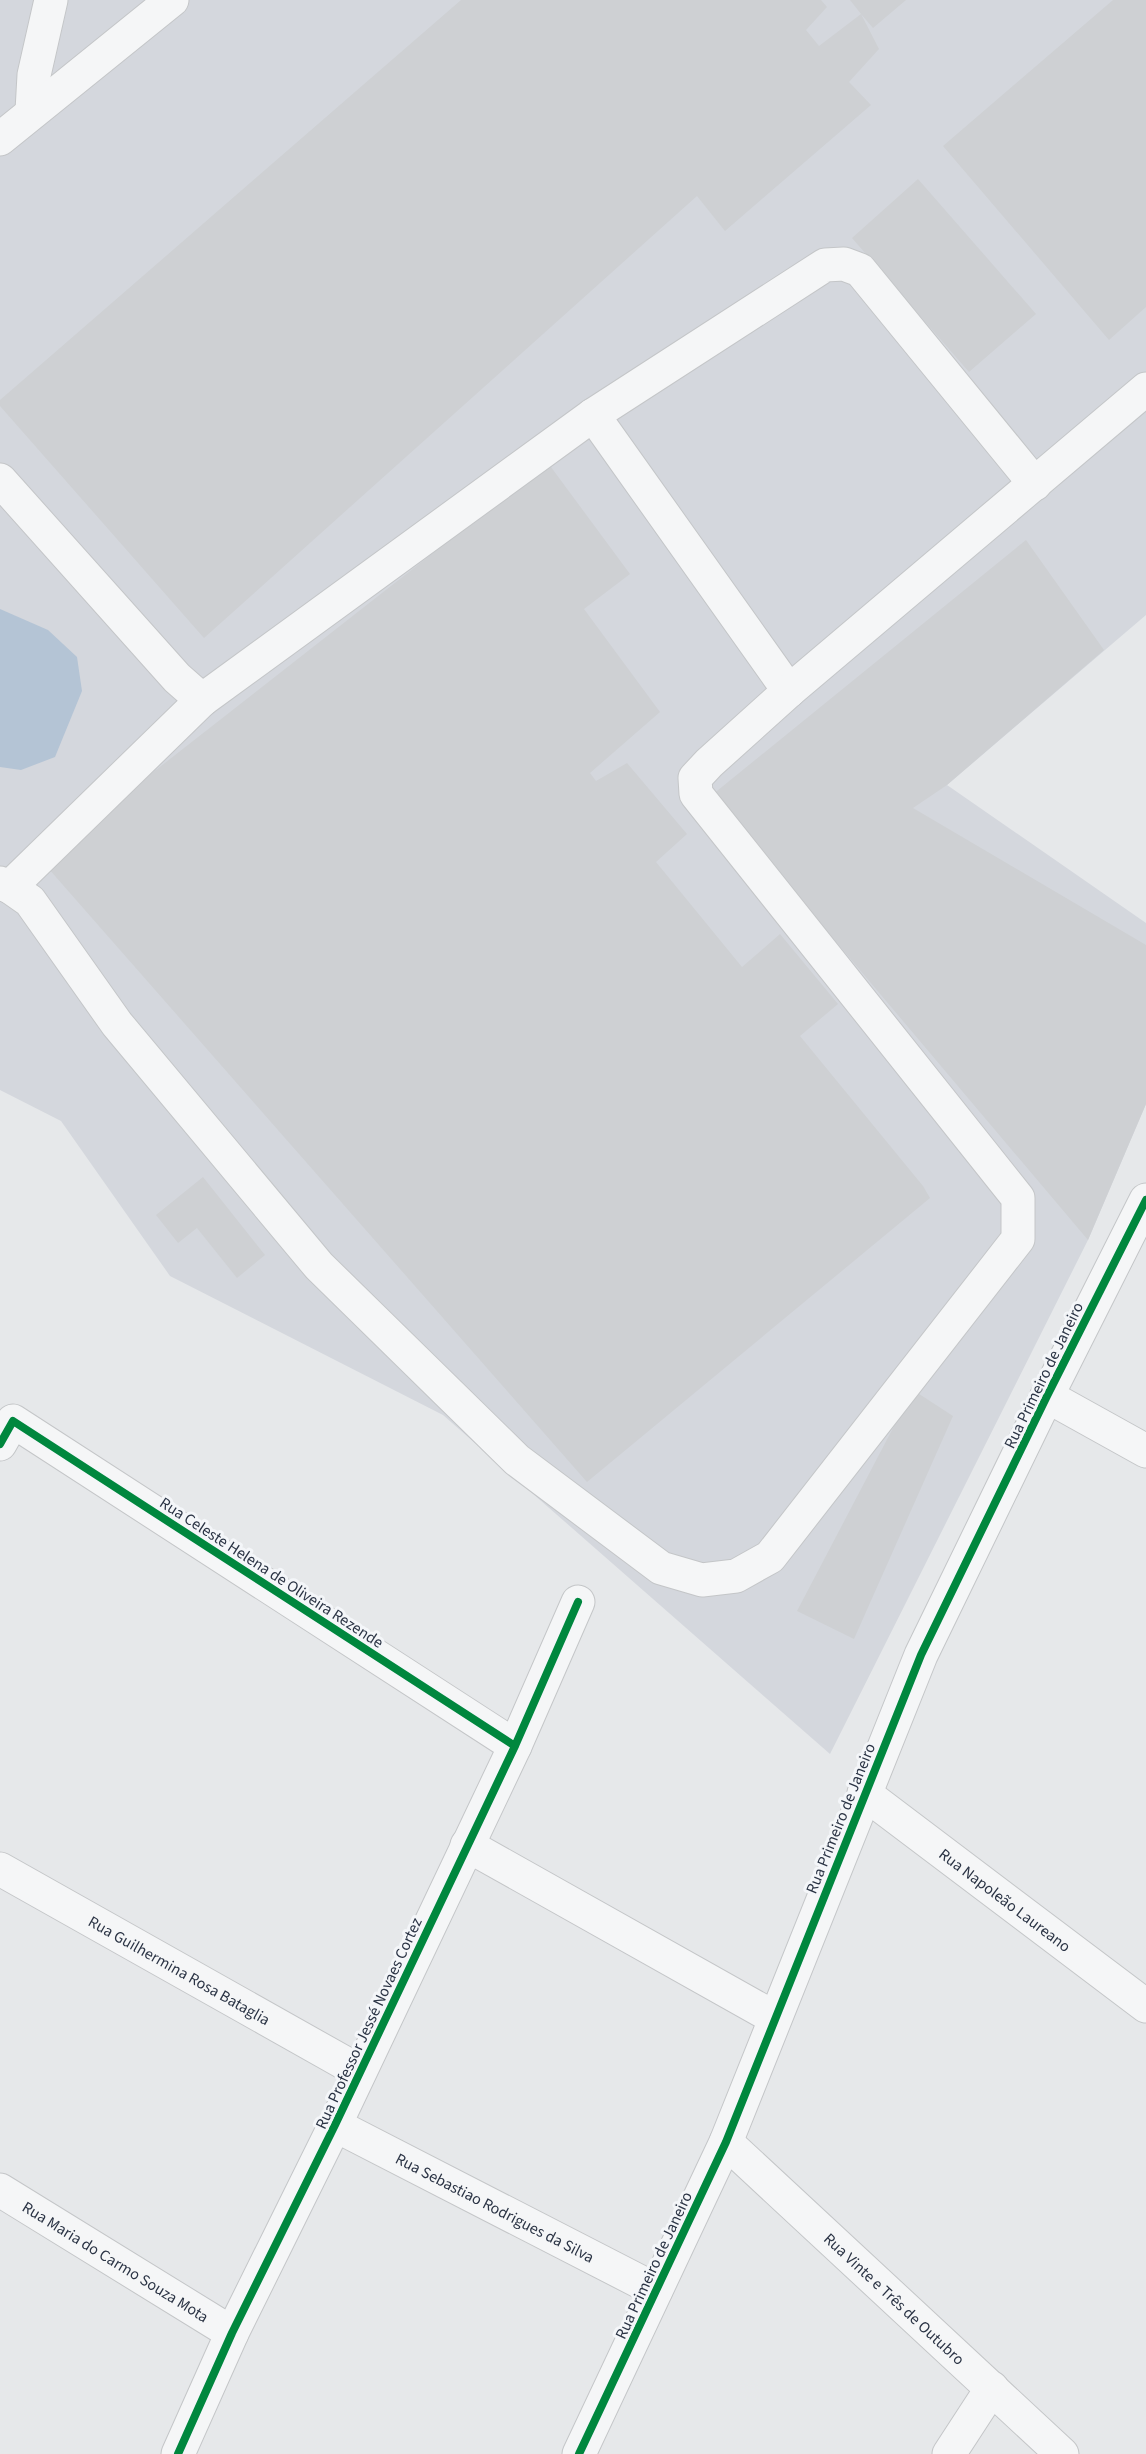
<svg xmlns="http://www.w3.org/2000/svg" width="1146" height="2454" font-family="'Source Sans 3',sans-serif">
  <rect width="100%" height="100%" fill="#e6e8ea"/>
  <path fill="#d4d7dd" d="M0 0H1146V615L947 785 1146 923V1104L1088 1240 830 1754 443 1415 170 1276 61 1121 0 1090Z"/>
  <path fill="#b4c4d5" d="M0 609 48 630 77 657 82 691 55 757 21 770 0 767Z"/>
  <path fill="#ced0d3" d="M461 0H821L827 7 806 30 819 46 861 14 850 0H906L873 28 861 14 879 49 849 82 871 105 725 231 697 196 204 638 0 406V400Z
    M1113 0H1146V307L1109 340 943 146Z
    M918 179 1036 314 969 372 852 238Z
    M548 463 630 574 584 609 660 712 590 773 596 781 627 763 687 834 656 862 742 967 780 934 838 1004 800 1036 923 1186 930 1198 587 1482 41 860Z
    M1026 540 1104 650 947 785 913 808 1146 945V1104L1088 1240 712 795Z
    M203 1177 265 1255 237 1278 197 1228 178 1243 156 1215Z
    M913 1390 953 1416 854 1639 797 1611Z"/>
  <g fill="none" stroke-linecap="round" stroke-linejoin="round">
    <defs>
      <g id="minor">
        <path d="M32 111 34 75 51 0"/>
        <path d="M0 139 172 0"/>
        <path d="M593 415 789 691"/>
        <path d="M0 480 177 678 202 700 10 887"/>
        <path d="M202 700 593 415 825 265 844 264 860 270 1035 484"/>
        <path d="M0 883 10 887 30 901 117 1024 319 1266 517 1460 661 1568 702 1580 736 1576 770 1557 1018 1239V1198L696 794 695 778 709 763 789 691 1146 389"/>
        <path d="M1047 1396 1146 1451"/>
        <path d="M0 1444 13 1421 515 1746"/>
        <path id="s1" d="M864 1793 1146 2006"/>
        <path d="M467 1845 775 2018"/>
        <path id="s2" d="M0 1869 359 2071"/>
        <path id="s3" d="M335 2125 656 2290"/>
        <path id="s4" d="M726 2142 1062 2454"/>
        <path id="s5" d="M0 2190 232 2333"/>
        <path d="M178 2454 232 2333 335 2125 515 1746 578 1602"/>
        <path d="M579 2454 726 2142 921 1655 1047 1396 1146 1200"/>
        <path d="M949 2454 992 2388"/>
      </g>
    </defs>
    <use href="#minor" stroke="#c4c6c8" stroke-width="35"/>
    <use href="#minor" stroke="#f5f6f7" stroke-width="33"/>
    <defs>
      <path id="cycleway" d="M0 1444 13 1421 515 1746
        M178 2454 232 2333 335 2125 515 1746 578 1602
        M579 2454 726 2142 921 1655 1047 1396 1146 1200"/>
    </defs>
    <use href="#cycleway" stroke="#f4f6f9" stroke-width="11"/>
    <use href="#cycleway" stroke="#00873e" stroke-width="8"/>
  </g>
  <g text-anchor="middle" stroke-width="6" stroke-linejoin="round" paint-order="stroke">
    <g font-size="16" fill="#2b3445" stroke="#f4f6f9">
      <text transform="translate(1043 1375) rotate(-64)" y="6">Rua Primeiro de Janeiro</text>
      <text transform="translate(272 1572) rotate(33)" y="6">Rua Celeste Helena de Oliveira Rezende</text>
      <text transform="translate(840 1818) rotate(-68)" y="6">Rua Primeiro de Janeiro</text>
      <text dy="6" stroke="none"><textPath href="#s1" startOffset="177">Rua Napoleão Laureano</textPath></text>
      <text dy="6" stroke="none"><textPath href="#s2" startOffset="206">Rua Guilhermina Rosa Bataglia</textPath></text>
      <text transform="translate(368 2023) rotate(-65)" y="6">Rua Professor Jessé Novaes Cortez</text>
      <text dy="6" stroke="none"><textPath href="#s3" startOffset="180">Rua Sebastiao Rodrigues da Silva</textPath></text>
      <text dy="6" stroke="none"><textPath href="#s5" startOffset="136">Rua Maria do Carmo Souza Mota</textPath></text>
      <text transform="translate(653 2265) rotate(-65)" y="6">Rua Primeiro de Janeiro</text>
      <text dy="6" stroke="none"><textPath href="#s4" startOffset="230">Rua Vinte e Três de Outubro</textPath></text>
    </g>
  </g>
</svg>
